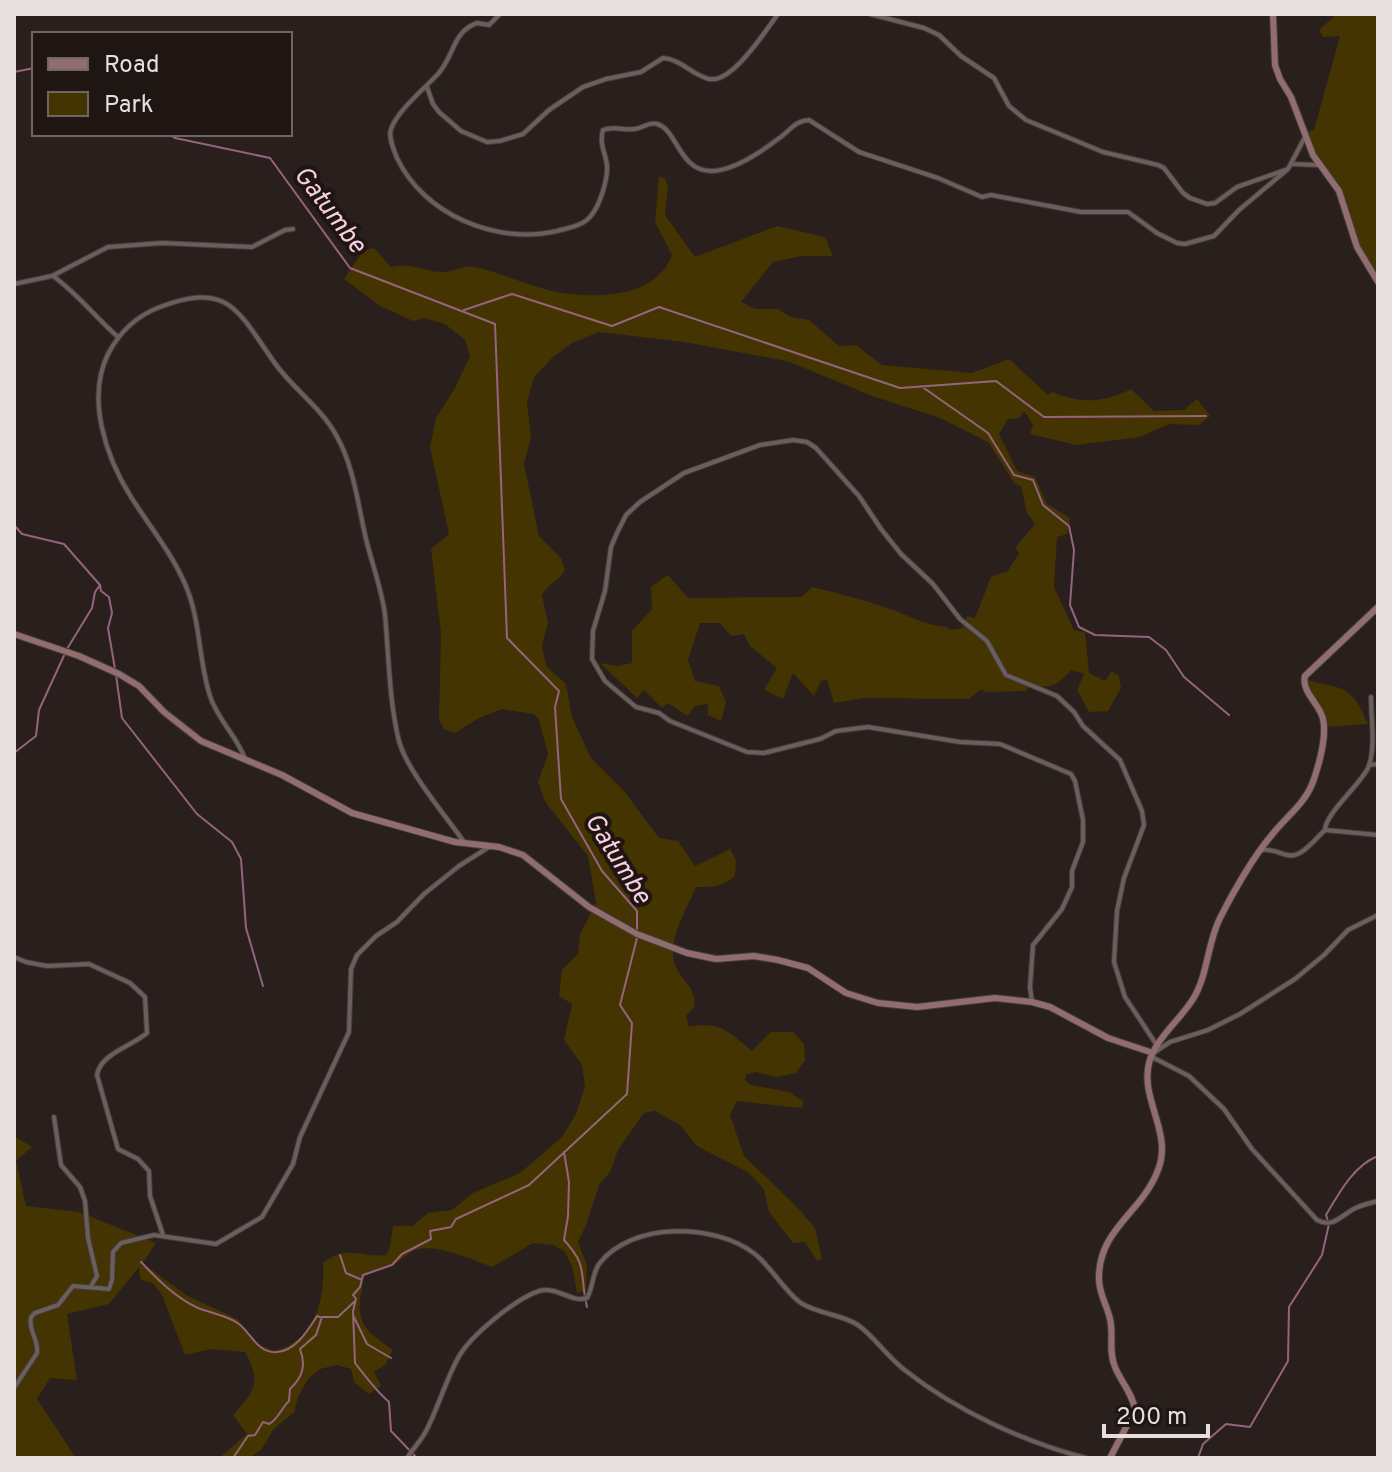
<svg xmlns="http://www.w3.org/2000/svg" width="1392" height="1472" font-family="Overpass,sans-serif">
  <rect width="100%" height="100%" fill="#291f1c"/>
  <path fill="#443401" d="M1337 14H1378V277L1359 247 1346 199 1313 148 1306 132 1314 130 1340 36 1323 37 1319 30Z
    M659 177 665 178 668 187 665 215 695 257 777 226 825 237 833 256H802L773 262 741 302 755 309H778L791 317 809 320 839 346 856 345 882 365 972 373 1009 359 1048 395 1052 392C1082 404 1102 403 1131 389L1154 411 1184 410 1197 399 1210 416 1199 425 1169 424 1140 437 1076 445 1030 434 1033 425 1024 411 1019 418 1008 419 999 434 1017 471 1035 477 1047 504 1070 518 1067 534 1057 537 1054 587 1074 630 1085 632 1089 673 1105 681 1112 671 1119 676 1121 688 1108 711 1089 712 1077 690 1084 674 1071 670C1057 686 1050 689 1029 685L1026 691 986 692 981 689 969 699 863 698 834 703 827 679 821 681 814 696 793 673 783 699 764 690 777 668 750 646 744 634 731 636 720 623H700L688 660 695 681 719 686 726 702 721 721 708 715V704L695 706 688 716 668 703 662 708 644 690 637 698 600 663 617 666 632 663V631L652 609 651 587 668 575 688 598 802 597 812 587C837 593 862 599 887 608 910 615 922 625 947 627L950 630 963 628 967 616 975 618 991 577 1008 571 1019 553 1015 548 1035 524 1027 513 1021 486 1015 484 988 442 940 418 875 397 787 361 684 342 599 332 572 343 552 358 534 377 527 402 531 437 524 464 539 536 561 558 565 570C558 582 550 582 542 595L548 623 542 645 546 666 566 684 572 717 591 758 624 791 659 838 678 841 695 866 730 849 736 860 735 876C722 887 713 887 696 887 687 909 665 943 676 967 685 986 693 982 695 1006L686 1016 689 1027C719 1020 730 1033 752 1051L771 1032H793L804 1044 805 1060 796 1073 777 1077 756 1072 746 1075 745 1080 751 1085 789 1092 804 1102 801 1108 737 1101 730 1115 744 1156 796 1206 815 1228 822 1259 817 1261 805 1242 793 1243 769 1212 764 1189 749 1173 697 1146 680 1125 655 1111 644 1113 618 1150 610 1172 599 1185 586 1225 578 1242 587 1265 586 1291 577 1293 572 1266 565 1252 554 1245 533 1243 492 1267C472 1260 441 1245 419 1249 408 1251 402 1261 393 1265 385 1268 369 1269 364 1277 362 1281 363 1286 362 1290 354 1323 367 1332 393 1350L385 1365 374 1372 381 1386 369 1394 354 1382 351 1369 337 1365 320 1369 308 1379 298 1397 294 1412 274 1429 261 1450 249 1458H219L247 1434 233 1415C255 1390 262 1383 245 1352L212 1349 185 1355 162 1295 154 1284 140 1279 139 1267 109 1304 67 1314 77 1380 50 1378 37 1399 76 1458H14V1136L32 1147 16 1161 26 1206 79 1212 156 1243 141 1266 148 1267 186 1295 237 1319 257 1344 275 1351C315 1340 325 1300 323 1263 347 1244 360 1258 386 1255L390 1247 393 1226H412L428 1213 452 1210 473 1193 520 1173 562 1137 576 1114 585 1087 582 1065 564 1040 572 1004 559 996 562 970 578 954 580 934 596 903 588 856 546 803 538 782 548 754 539 720 534 714 502 709 479 718 455 733 444 729 439 719 441 633 431 549 449 534 430 447 436 418 455 388 470 356 465 340 445 324 424 318 413 321 380 306 344 279 363 251 374 248 391 267C416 262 425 273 445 272 455 271 465 265 475 267 501 273 526 285 552 291 592 299 655 300 672 255L655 222Z
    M1306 680C1344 689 1352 685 1368 724L1325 727 1306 686Z"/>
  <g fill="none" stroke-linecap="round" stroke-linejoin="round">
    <path stroke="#94647e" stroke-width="2" d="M14 72 34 68
      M168 134 175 138 270 158 350 268 495 324 507 638 559 691 555 707 561 799 602 871 637 911V931
      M464 310 512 294 612 326 659 307 900 388 996 381 1044 417 1206 416
      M921 386 988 433 1014 475 1033 480 1043 505 1069 526 1074 550 1070 605 1079 627 1095 635 1149 637 1166 650 1184 677 1229 715
      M14 525 22 534 64 544 100 585 101 591 109 597 112 613 108 628 115 669
      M116 675 122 718 197 814 232 842 241 859 246 928 263 986
      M14 753 36 736 39 710 67 649 92 608 95 592 100 585
      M564 1152 569 1182 568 1216 564 1240C589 1267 579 1274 587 1307
      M340 1255 346 1273 360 1279
      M141 1262C158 1280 176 1298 198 1308 210 1313 229 1316 239 1324 251 1333 258 1354 277 1352 296 1351 308 1330 317 1316L320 1317
      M354 1317 367 1344 391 1358
      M233 1458 248 1436 255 1435 263 1422 269 1424C278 1420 282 1407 289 1401L290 1389C303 1377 306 1365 300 1349L316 1335 322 1317H338L355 1301
      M417 1458 391 1431 389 1402C376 1391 366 1377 355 1363L353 1311 356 1299 353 1295 360 1287 363 1275 392 1265 402 1254 431 1239 430 1231 451 1227 456 1219 529 1185 627 1094 632 1023 620 1005 637 938
      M1198 1458 1203 1444 1226 1424 1250 1427 1288 1361 1289 1307 1322 1255 1329 1224 1326 1215C1339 1193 1354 1165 1378 1156"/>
    <defs>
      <path id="street" d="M500 14 489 25 477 23C452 32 455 55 438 74 425 88 397 111 391 129 388 138 394 150 397 158 424 215 497 245 557 231 568 228 582 226 590 217 600 206 608 179 607 165 605 152 599 143 603 130 614 125 623 131 634 129 642 129 649 121 657 124 677 129 679 171 711 171 734 171 761 152 778 139 790 131 794 121 809 120L859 152 938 178 982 197 991 195 1081 212H1128L1157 233 1177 243 1185 244 1214 236 1239 210 1288 169
        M870 14 924 28 939 35 961 56 994 78 1009 106 1026 120 1103 152 1158 165 1164 168 1183 193 1190 198 1207 204 1215 203 1237 187 1288 169 1305 137
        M427 87 433 104 439 112 461 131 487 142 500 141 523 134 549 110 583 87 606 79 641 72 663 58C681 59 692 75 709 79 732 84 766 30 778 14
        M1293 164 1318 165
        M53 276C78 294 95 317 118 337
        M14 284 52 276 108 247 162 243 252 247 285 230 293 229
        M245 759C237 736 217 719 210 696 198 659 201 620 185 584 171 552 150 527 131 497 106 457 86 399 108 354 120 331 136 316 160 307 229 281 238 311 274 362 292 388 321 407 336 435 354 466 358 505 366 539 372 564 382 590 385 615 389 657 389 701 399 741 407 771 446 816 464 842
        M1369 765 1378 764
        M1325 830C1325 814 1359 786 1368 768 1376 749 1371 718 1371 697
        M1261 850C1273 849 1276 852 1287 855 1301 859 1315 839 1325 830L1378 835
        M14 957 26 962 47 966 89 964 130 983 145 997 147 1033C132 1046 100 1054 97 1075L118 1149 138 1159 149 1171 150 1196 163 1235
        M1032 1002 1030 987 1033 945 1062 909 1072 887V871L1083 842V820L1075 781 1071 774 1000 744 960 742 868 727 836 731 820 739 764 753 747 752 670 721 659 713 636 707 605 681 592 659 593 631 605 591 611 547 617 533 626 515 640 502 684 473 760 445 793 440 807 442 816 448 859 496 881 529 901 554 933 584 960 619 987 641 1006 675 1057 696 1074 712 1083 726 1120 760 1142 811 1144 825 1124 878 1117 911 1114 962 1125 997 1158 1047
        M1155 1052 1170 1042 1208 1030 1240 1014 1295 979 1324 955 1348 930 1378 915
        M1152 1057 1189 1076 1224 1109 1252 1149 1317 1220C1332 1228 1340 1217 1352 1210 1360 1205 1370 1203 1378 1201
        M54 1117 61 1165 80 1187 85 1201 88 1238 97 1276 91 1286
        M14 1388 37 1353C39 1340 28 1331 31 1317L35 1313 58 1305 73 1286 109 1289 112 1280 113 1252 121 1243 154 1235 216 1244 262 1217 293 1164 300 1137 349 1032 351 969 357 955 376 936 397 922 424 894 459 866 489 847
        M407 1458C414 1447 423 1439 428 1427 439 1405 446 1380 458 1358 470 1336 515 1299 539 1291 558 1286 570 1303 587 1298 593 1288 592 1274 599 1264 632 1221 715 1223 755 1254 771 1267 787 1294 801 1303 818 1314 841 1314 858 1325 875 1337 888 1358 906 1371 957 1411 1024 1442 1086 1458"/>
      <path id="secondary" d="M1273 14 1275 65 1280 79 1291 97 1313 155 1339 191 1357 247 1378 282
        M14 634 79 656 119 674 139 686 164 712 201 741 282 775 352 813 455 842 499 847 523 855 589 907 637 934 687 953 716 959 754 956 778 960 808 968 846 993 878 1003 917 1007 995 998 1032 1002 1050 1007 1108 1038 1153 1053
        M1110 1458 1135 1410C1133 1394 1121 1382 1115 1367 1108 1351 1114 1335 1110 1319 1107 1305 1099 1294 1099 1279 1098 1229 1142 1213 1158 1170 1173 1133 1140 1100 1149 1063 1155 1039 1180 1020 1193 999 1208 975 1207 944 1220 918 1232 894 1253 857 1271 836 1286 816 1306 804 1314 779 1320 761 1327 737 1323 719 1320 704 1301 692 1305 676L1378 607"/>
    </defs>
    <use href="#street" stroke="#443c3a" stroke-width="6"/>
    <use href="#secondary" stroke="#443c3a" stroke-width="8"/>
    <use href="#street" stroke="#6a5f5c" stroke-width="4"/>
    <use href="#secondary" stroke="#926d6f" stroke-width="6"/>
  </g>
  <g text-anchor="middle" stroke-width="8" stroke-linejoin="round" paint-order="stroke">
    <g font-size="26" font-style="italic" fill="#f8cfe3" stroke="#1f1613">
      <text transform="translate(331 209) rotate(53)" y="9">Gatumbe</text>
      <text transform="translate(619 858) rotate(58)" y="9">Gatumbe</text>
    </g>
  </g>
  <rect width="1392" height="1472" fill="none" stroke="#e6dfdd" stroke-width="32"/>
  <rect x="32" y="32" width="260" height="104" fill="#1f1613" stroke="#6f6664" stroke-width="2"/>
  <rect x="48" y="58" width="40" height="12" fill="#926d6f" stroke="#6f6664" stroke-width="2"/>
  <text x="104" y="72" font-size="24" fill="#e6dfdd">Road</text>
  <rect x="48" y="92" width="40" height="24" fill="#443401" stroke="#6f6664" stroke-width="2"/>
  <text x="104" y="112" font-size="24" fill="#e6dfdd">Park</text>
  <path d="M1104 1424v12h104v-12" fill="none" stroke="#e6dfdd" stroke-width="4"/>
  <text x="1116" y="1424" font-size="24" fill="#e6dfdd" stroke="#1f1613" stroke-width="6" paint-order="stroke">200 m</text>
</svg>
